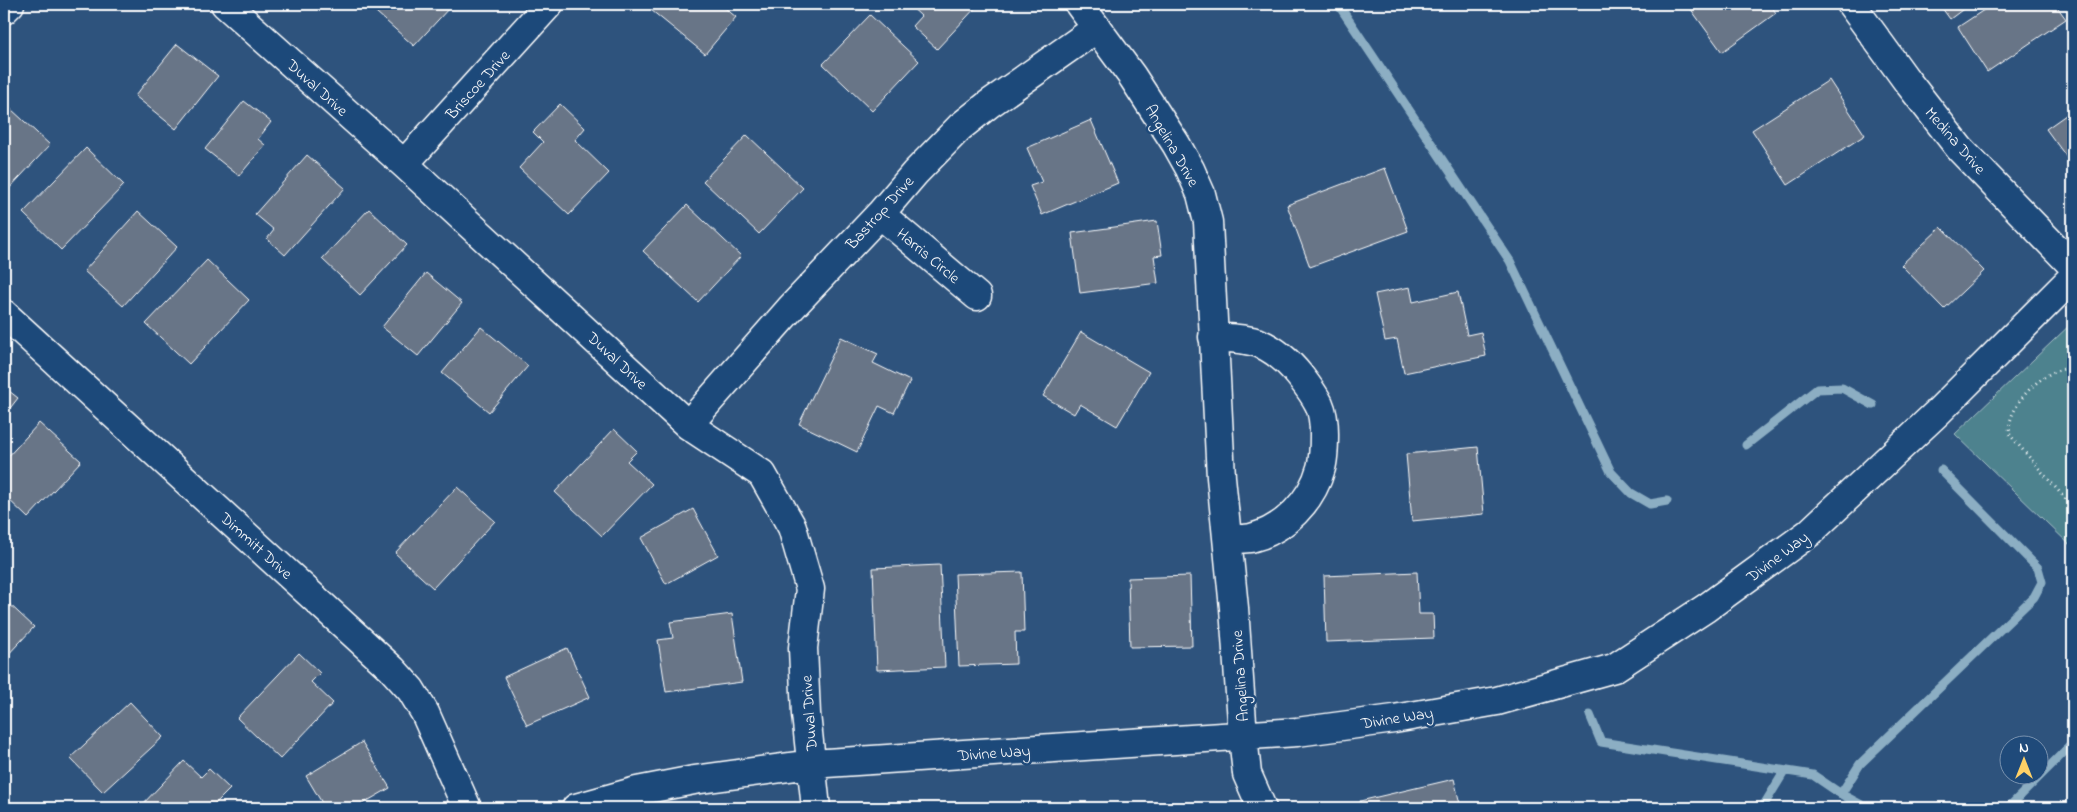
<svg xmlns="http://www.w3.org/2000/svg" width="2077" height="812" font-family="'Indie Flower',sans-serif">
  <rect width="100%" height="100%" fill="#2e537d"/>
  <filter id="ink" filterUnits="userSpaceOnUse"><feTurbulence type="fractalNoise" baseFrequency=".02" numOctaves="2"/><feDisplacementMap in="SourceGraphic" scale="10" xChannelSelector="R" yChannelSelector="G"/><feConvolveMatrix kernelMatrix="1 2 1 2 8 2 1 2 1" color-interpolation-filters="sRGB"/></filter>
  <g filter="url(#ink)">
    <path fill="#4e828e" stroke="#a6c0c6" d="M2073 322V548L1955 434Z"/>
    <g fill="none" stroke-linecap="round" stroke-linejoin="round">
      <path stroke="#8caec3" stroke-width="9" d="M1338 4 1510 261 1611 472 1631 493 1650 504 1667 501
        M1746 445 1817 389 1842 388 1873 405
        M1590 715 1601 742 1813 775 1841 794 1867 808
        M1841 794 1860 764 2034 597 2042 582 2038 568 1941 470
        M1762 808 1784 772
        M2008 808 2073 743"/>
    </g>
    <path fill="#687587" stroke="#fff" d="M367 4H446L450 7 414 46Z
      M656 4H720L736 17 705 54 651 10Z
      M908 4H979L937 49 912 26 921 16Z
      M1697 4H1770L1776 13 1722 52 1690 8Z
      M1939 4H1970L1950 19Z
      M1993 4H2055L2066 19 1987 72 1958 27Z
      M870 15 919 61 872 111 823 64Z
      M177 44 218 76 176 129 135 96Z
      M1829 80 1865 135 1788 185 1752 130Z
      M244 101 271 122 258 139 265 145 239 176 205 149Z
      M560 104 585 128 575 140 609 173 569 215 519 168 543 142 533 132Z
      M11 109 50 145 4 194V117Z
      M2073 110V166L2046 129Z
      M1091 120 1118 183 1042 215 1030 186 1042 182 1027 148Z
      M747 135 803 188 759 234 703 181Z
      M86 148 124 185 61 250 23 213Z
      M307 155 345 188 285 255 267 239 274 230 255 214Z
      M1385 168 1408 231 1310 267 1287 205Z
      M687 205 741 256 698 302 643 251Z
      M369 209 407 245 360 295 322 259Z
      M138 211 177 247 123 306 84 271Z
      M1157 221 1162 255 1154 256 1158 283 1080 293 1072 233Z
      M1941 227 1984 271 1944 309 1901 265Z
      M207 260 249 300 189 364 146 324Z
      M426 273 462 303 418 356 382 327Z
      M1410 287 1413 302 1458 292 1467 335 1481 332 1486 356 1404 373 1397 339 1385 341 1375 294Z
      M481 327 528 366 489 412 442 373Z
      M1081 332 1149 372 1117 426 1080 404 1074 414 1043 396Z
      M841 337 878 354 873 363 910 381 894 413 879 406 857 452 799 424Z
      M4 387 18 398 4 416Z
      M39 423 81 461 28 518 4 495V461Z
      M614 429 637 451 627 461 652 484 602 536 555 492Z
      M1478 447 1484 514 1412 521 1406 454Z
      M457 487 495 521 433 588 395 553Z
      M693 509 718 555 666 584 641 538Z
      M940 565 945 667 877 670 873 568Z
      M1022 572 1024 632H1015L1016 664 959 666 955 574Z
      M1417 572 1419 614H1433L1434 638 1326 642 1324 576Z
      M1190 576 1192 646 1130 647 1128 578Z
      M4 599 34 627 4 659Z
      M732 614 742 682 666 692 658 640 673 638 670 622Z
      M567 648 590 697 527 725 504 677Z
      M299 653 320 673 311 682 333 703 280 759 237 718Z
      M130 702 163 737 103 792 70 758Z
      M362 742 390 788 355 808H325L306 776Z
      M184 761 201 777 209 769 230 789 211 808H139Z
      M1454 779 1461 808H1361L1360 801Z
      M1197 804 1198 808H1173Z"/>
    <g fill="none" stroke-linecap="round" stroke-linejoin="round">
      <defs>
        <path id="minor" d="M225 4 404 164 688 425 762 474 792 527 810 589 803 648 806 714 816 808
          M1079 4 1132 76 1176 144 1190 169 1201 194 1208 222 1221 477 1234 608 1243 736 1247 774 1262 808
          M1851 4 1907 81 1960 149 2073 266
          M4 10 10 4
          M404 164 549 4
          M880 214 977 296
          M4 314 392 669 411 690 425 713 467 808
          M1213 337C1228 338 1244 338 1259 343 1275 350 1289 362 1300 376 1307 385 1314 394 1319 404 1323 413 1324 425 1324 434 1324 445 1324 458 1321 468 1312 501 1284 530 1251 538 1244 539 1235 539 1228 540
          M688 425 790 309 880 214 915 173 960 127 989 104 1097 28
          M576 808 637 791 694 780 811 764 1297 732 1394 719 1497 701 1614 668 1706 608 1809 533 1937 413 2073 277"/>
      </defs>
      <use href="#minor" stroke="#fff" stroke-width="31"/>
      <path stroke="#fff" stroke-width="3" stroke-dasharray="1 4" stroke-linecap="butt" d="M2073 370C2047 362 2003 409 2010 435L2068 502 2073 506"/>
      <use href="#minor" stroke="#1f4a7a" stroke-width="28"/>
    </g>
  </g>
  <g text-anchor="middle" stroke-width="5" stroke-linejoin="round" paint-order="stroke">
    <g font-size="16" fill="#fff" stroke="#1f4a7a">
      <text transform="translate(477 84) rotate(-48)" y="6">Briscoe Drive</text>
      <text transform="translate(318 87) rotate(42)" y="6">Duval Drive</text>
      <text transform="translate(1956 140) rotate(49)" y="6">Medina Drive</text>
      <text transform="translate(1173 145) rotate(60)" y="6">Angelina Drive</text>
      <text transform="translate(879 212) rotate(-48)" y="6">Bastrop Drive</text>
      <text transform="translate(929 255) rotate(40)" y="6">Harris Circle</text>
      <text transform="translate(618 360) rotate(43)" y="6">Duval Drive</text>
      <text transform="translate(257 545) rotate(42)" y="6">Dimmitt Drive</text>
      <text transform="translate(1777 556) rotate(-37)" y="6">Divine Way</text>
      <text transform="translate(1239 676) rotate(-94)" y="6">Angelina Drive</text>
      <text transform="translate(808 713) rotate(-94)" y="6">Duval Drive</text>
      <text transform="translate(1397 717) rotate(-9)" y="6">Divine Way</text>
      <text transform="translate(994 752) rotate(-4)" y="6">Divine Way</text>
    </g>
  </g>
  <rect width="2077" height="812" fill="none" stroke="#1f4a7a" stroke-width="20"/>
  <rect x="10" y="10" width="2057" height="792" fill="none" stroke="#fff" stroke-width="2" filter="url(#ink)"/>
  <g transform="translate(2024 760)"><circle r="24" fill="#1f4a7a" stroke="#7992af"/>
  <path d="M0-4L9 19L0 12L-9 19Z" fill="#ffd166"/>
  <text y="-8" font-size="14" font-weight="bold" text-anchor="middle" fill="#ffffff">N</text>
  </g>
</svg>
